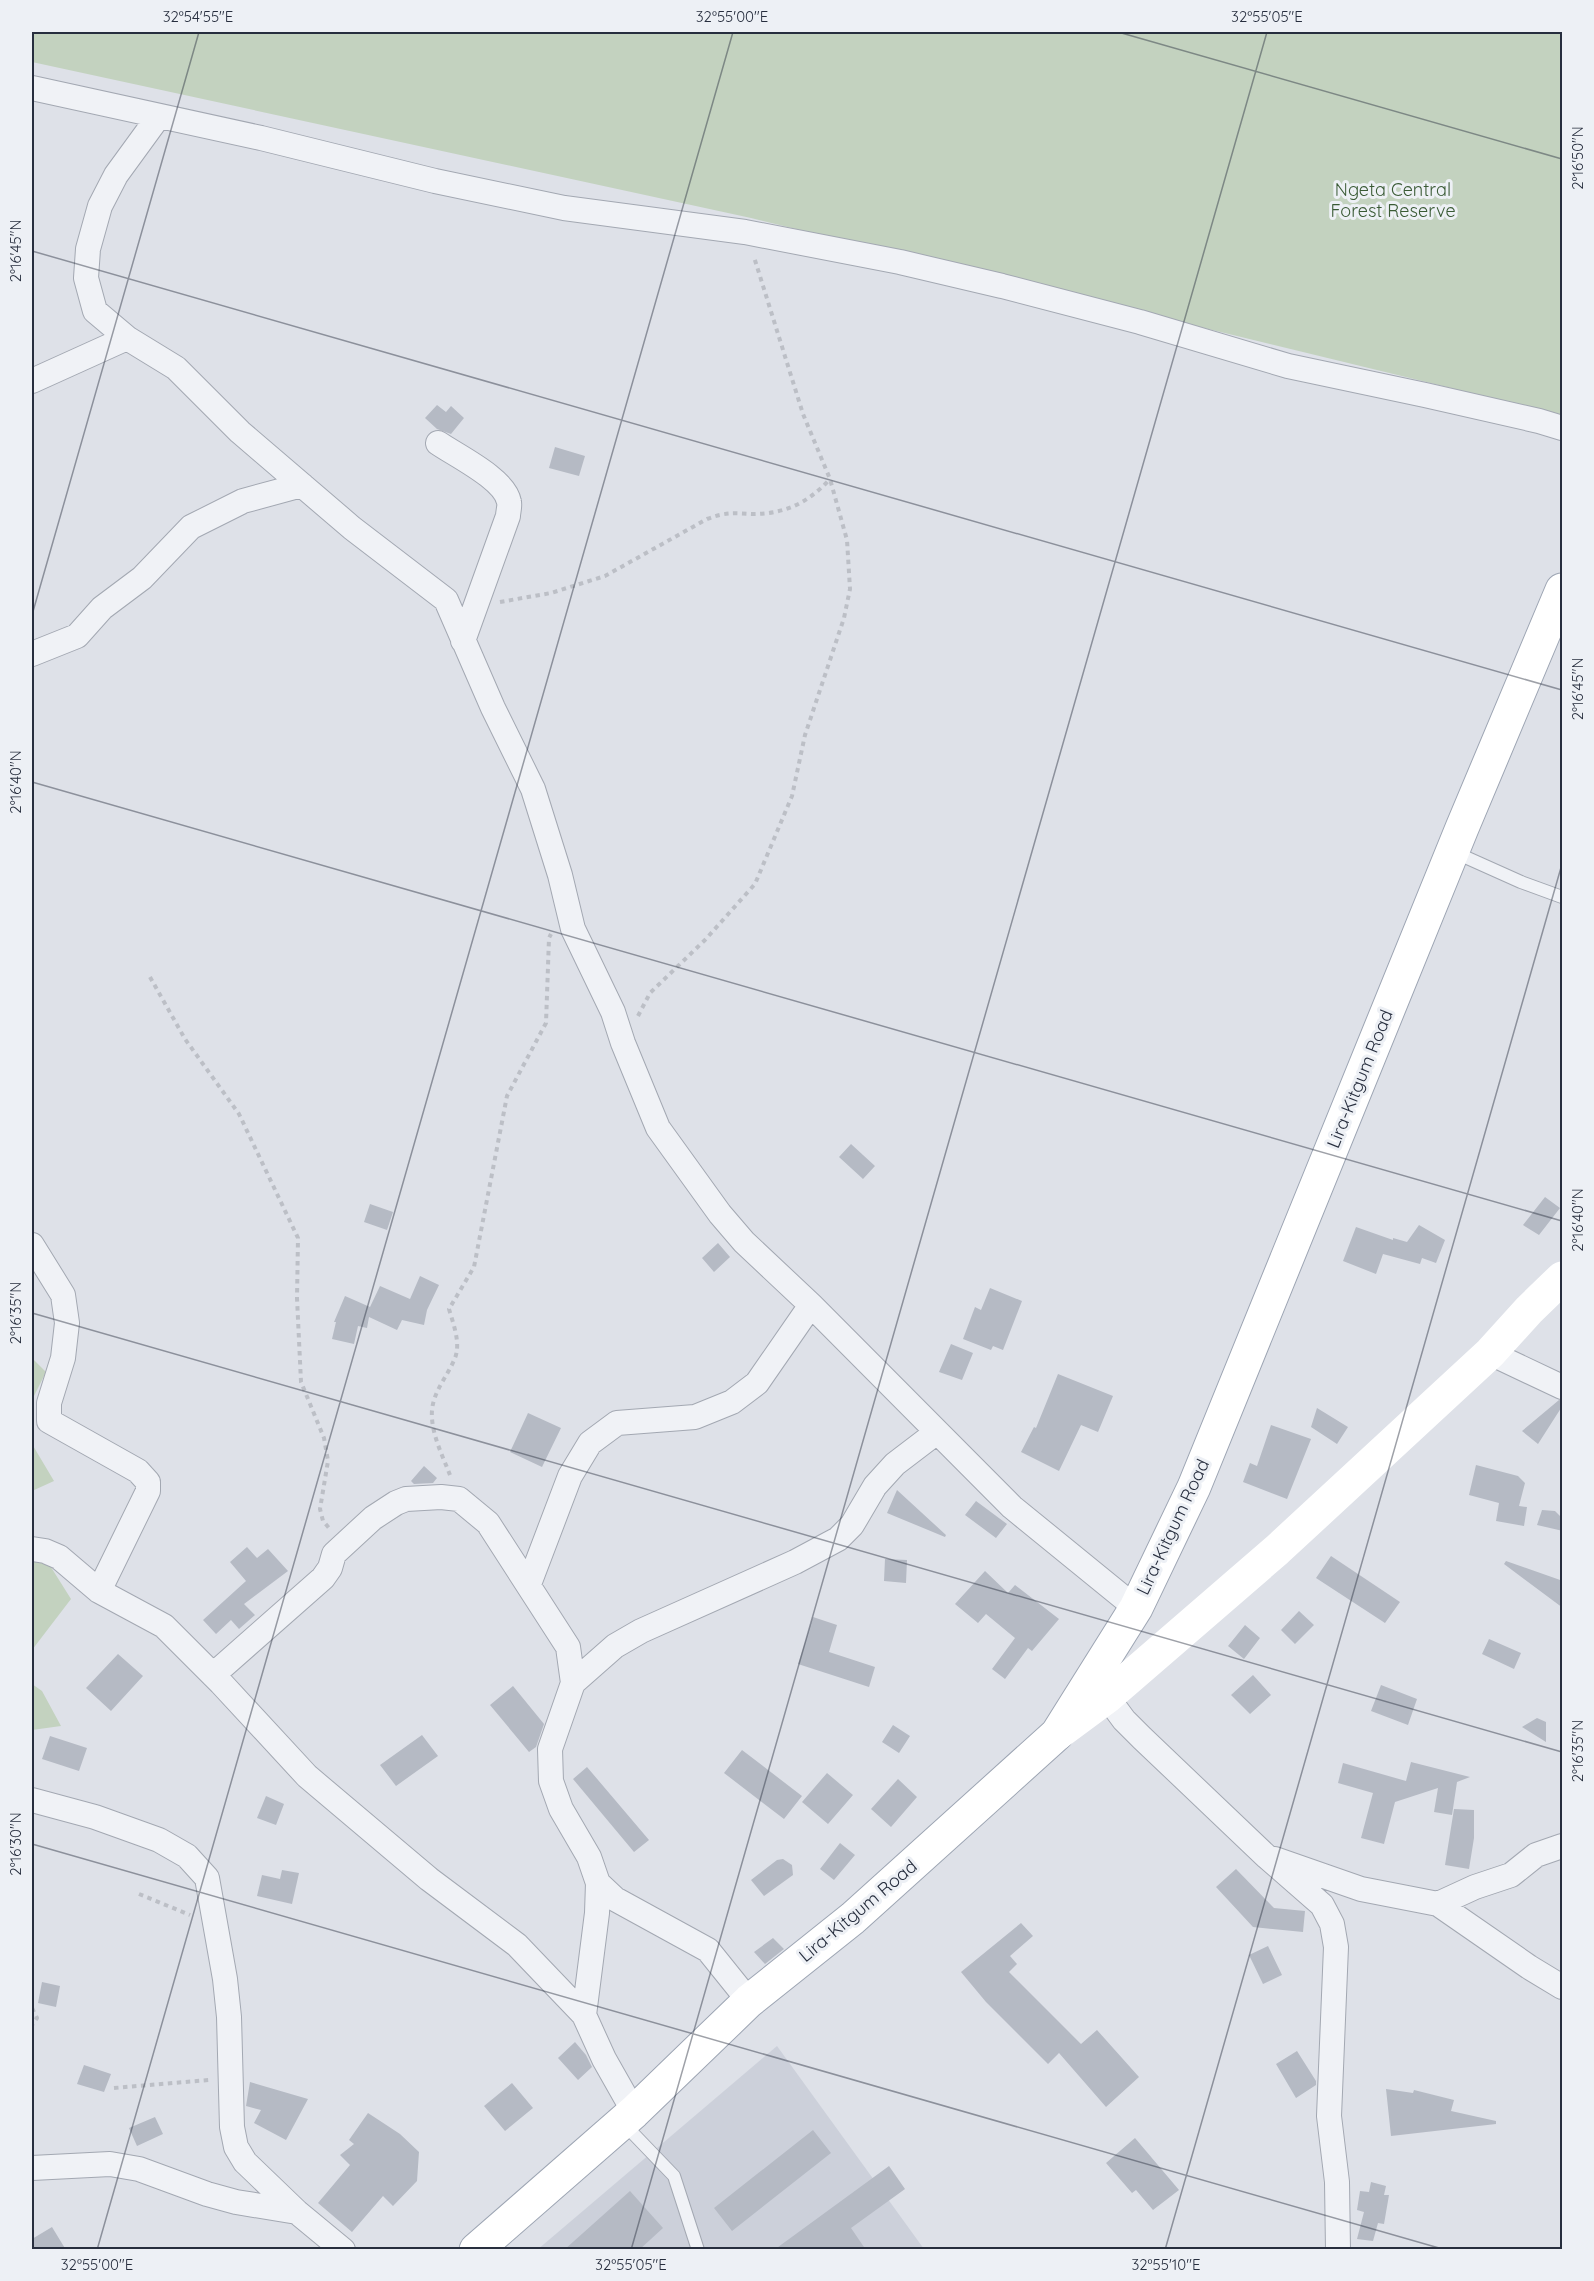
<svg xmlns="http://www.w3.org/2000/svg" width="1594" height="2281" font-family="Quicksand,sans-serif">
  <rect width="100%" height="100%" fill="#dee1e8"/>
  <path fill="#ccd0da" d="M777 2046 924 2249 537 2250Z"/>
  <path fill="#c3d2bf" d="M32 32H1562V415L751 218 32 62Z
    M32 1358 46 1372 32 1400Z
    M32 1444 54 1481 32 1491Z
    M32 1537 71 1599 32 1650Z
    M32 1684 42 1691 61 1726 32 1730Z"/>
  <path fill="#b5bac4" d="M437 405 446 412 451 406 464 418 451 434 437 429 425 418Z
    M555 447 585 456 579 476 549 468Z
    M851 1144 875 1166 863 1179 839 1157Z
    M1545 1197 1560 1208 1539 1235 1523 1225Z
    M370 1204 393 1212 387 1230 364 1222Z
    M1419 1225 1445 1240 1436 1263 1422 1258 1420 1264 1383 1254 1376 1274 1343 1261 1356 1227 1393 1240V1238L1407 1242Z
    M718 1243 730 1257 714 1272 702 1258Z
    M420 1276 439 1285 427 1310 424 1325 402 1320 397 1330 369 1317 367 1328 358 1326 354 1344 332 1339 336 1322H334L345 1296 370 1307 380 1286 410 1299Z
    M990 1288 1022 1301 1003 1350 993 1346 991 1350 963 1339 975 1307 981 1310Z
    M951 1344 973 1353 962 1380 939 1372Z
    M1058 1374 1113 1396 1098 1432 1081 1425 1059 1471 1021 1452 1034 1427 1036 1428Z
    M1559 1400 1563 1401V1405L1538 1444 1522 1431Z
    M1317 1408 1348 1427 1337 1444 1311 1427Z
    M528 1413 561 1428 542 1467 510 1452Z
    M1271 1425 1311 1439 1287 1499 1243 1482 1250 1463 1257 1466Z
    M1476 1465 1518 1476 1525 1483 1519 1506 1527 1507 1524 1526 1496 1521 1499 1503 1469 1495Z
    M424 1466 437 1478 433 1483 414 1484 411 1481Z
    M897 1490 946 1535 945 1537 887 1513Z
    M976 1501 1007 1524 996 1538 965 1515Z
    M1542 1510 1555 1511 1563 1519V1531L1537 1525Z
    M247 1547 257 1558 268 1549 288 1571 244 1604 255 1615 239 1629 231 1620 216 1634 203 1620 246 1581 230 1562Z
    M1331 1556 1400 1602 1385 1623 1316 1578Z
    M885 1559 907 1560 906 1583 884 1581Z
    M1506 1561 1563 1581V1608L1504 1564Z
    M985 1571 1008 1593 1015 1585 1059 1619 1032 1651 1028 1648 1005 1679 992 1669 1015 1638 986 1614 978 1623 955 1604Z
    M1299 1611 1314 1625 1295 1644 1281 1630Z
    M813 1617 837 1625 829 1652 875 1667 869 1687 798 1664Z
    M1245 1625 1260 1638 1244 1659 1228 1646Z
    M1489 1639 1521 1653 1514 1669 1482 1654Z
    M118 1654 143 1676 111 1711 86 1688Z
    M1253 1675 1271 1695 1250 1714 1231 1695Z
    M1381 1685 1417 1699 1408 1725 1371 1711Z
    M513 1686 544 1724 536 1747 529 1752 490 1705Z
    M1537 1718 1546 1722V1742L1522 1727Z
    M893 1725 910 1736 899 1753 882 1742Z
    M422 1735 438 1756 396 1786 380 1765Z
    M50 1736 87 1748 79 1771 42 1759Z
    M742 1750 802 1796 784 1819 724 1773Z
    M1411 1762 1470 1777 1457 1782 1452 1815 1434 1812 1438 1788 1395 1802 1384 1844 1361 1838 1373 1793 1338 1783 1343 1763 1406 1781Z
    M587 1767 649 1840 634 1852 573 1779Z
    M827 1773 853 1795 828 1824 802 1802Z
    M898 1779 917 1797 891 1827 871 1809Z
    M266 1796 284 1804 276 1825 257 1818Z
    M1454 1809 1474 1810V1838L1469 1869 1445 1865Z
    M840 1843 855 1855 834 1880 820 1869Z
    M783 1859 792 1865 793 1875 764 1896 751 1880 777 1860Z
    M1236 1869 1274 1908 1305 1911 1303 1932 1253 1927 1216 1887Z
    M282 1870 299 1873 292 1904 257 1896 262 1875 280 1879Z
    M1021 1923 1033 1936 1010 1956 1017 1964 1009 1972 1081 2044 1097 2030 1139 2077 1106 2107 1059 2053 1048 2064 986 2002 961 1972Z
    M773 1938 784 1949 765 1964 754 1952Z
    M1268 1946 1282 1975 1263 1984 1249 1955Z
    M42 1982 60 1986 56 2007 38 2003Z
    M575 2042 586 2055 592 2067 578 2080 558 2058Z
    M1297 2051 1316 2081V2085L1296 2098 1276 2064Z
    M84 2065 111 2074 104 2092 77 2084Z
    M250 2082 308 2099 286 2140 254 2123 261 2110 246 2106Z
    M512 2083 533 2108 505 2131 484 2106Z
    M1386 2089 1413 2093 1414 2090 1454 2100 1451 2111 1496 2121V2124L1391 2136Z
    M368 2113 400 2134 419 2152 417 2181 393 2206 383 2196 352 2232 318 2203 350 2165 340 2155 354 2144 349 2140Z
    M155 2117 163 2134 137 2146 129 2128Z
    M813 2130 831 2153 732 2231 714 2208Z
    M1135 2138 1179 2190 1153 2210 1136 2190 1132 2193 1106 2163Z
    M889 2166 905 2189 851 2228 866 2250H774Z
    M1371 2182 1386 2186 1384 2195H1389L1384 2224 1378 2223 1373 2241 1357 2239 1364 2212 1357 2210 1360 2191 1369 2192Z
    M630 2191 663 2228 639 2250H564Z
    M52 2227 66 2250H32V2239Z"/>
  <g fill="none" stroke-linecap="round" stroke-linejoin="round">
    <defs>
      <path id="lane" d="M1454 852 1521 882 1562 897
        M623 2123 674 2176 698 2250"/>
      <path id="street" d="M32 88 261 138 435 181 564 208 745 232 900 262 1002 286 1140 322 1288 366 1425 395 1539 421 1562 428
        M159 116 116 175 100 206 88 249 86 278 95 311 127 338 176 368 240 432 352 528 446 600 493 708 533 789 560 875 573 929 613 1012 623 1043 658 1128 720 1214 744 1242 811 1305 1012 1507 1136 1608
        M32 381 127 338
        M438 443C457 456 505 479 509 502 510 506 508 512 508 516L463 641
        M32 654 77 636 102 608 142 578 191 527 243 501 302 485
        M32 1245 63 1295 67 1323 63 1358 49 1403V1421L138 1471 148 1482V1491L99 1591
        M1490 1353 1562 1387
        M32 1549 45 1551 59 1557 99 1591 164 1626 221 1683 307 1776 429 1879 517 1945 584 2015 604 2059 634 2112
        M529 1584 570 1476 590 1443 617 1423 695 1417 732 1402 757 1383 811 1305
        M213 1675 323 1578 330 1568 334 1554 373 1518 396 1503 406 1499 441 1497 459 1499 488 1523 568 1647 573 1683 550 1749 551 1781 561 1809 589 1857 598 1883 597 1913 584 2015
        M573 1683 615 1646 641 1631 795 1562 838 1539 852 1525 875 1486 895 1464 937 1432
        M1107 1697 1124 1720 1142 1738 1267 1857 1322 1905 1332 1924 1336 1947 1329 2116 1337 2182 1338 2250
        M32 1800 95 1817 159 1840 187 1856 207 1878 225 1979 229 2017 232 2127 236 2147 245 2162 297 2212 343 2250
        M1275 1859 1361 1889 1438 1904 1529 1967 1562 1987
        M598 1883 615 1899 708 1950 749 2001
        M1438 1904 1475 1887 1511 1875 1536 1855 1562 1846
        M32 2168 110 2164 139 2169 207 2194 236 2202 297 2212"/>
      <path id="primary" d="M476 2250 634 2112 749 2001 853 1918 1057 1734 1136 1608 1194 1487 1462 828 1562 590"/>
    </defs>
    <use href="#lane" stroke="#a3a8b2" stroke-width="14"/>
    <use href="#street" stroke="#a3a8b2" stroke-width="26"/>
    <use href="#primary" stroke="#9da5b3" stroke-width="35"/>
    <path stroke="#bcbfc6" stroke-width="4" stroke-dasharray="4.5 4.5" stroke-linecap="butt" d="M500 602 551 593 605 576 707 519C726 512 733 513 752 514 785 514 808 503 830 479
      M150 977 185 1039 239 1114 298 1238 297 1298 301 1382 324 1438 328 1461 320 1509 323 1521 329 1528
      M638 1016 650 993 705 940 755 884 792 796 805 735 844 618 850 589 847 540 830 479 803 414 754 257
      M450 1475C443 1457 433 1437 432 1418 430 1394 447 1378 455 1358 461 1343 453 1323 449 1309L474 1267 507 1096 546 1023 549 938 551 934
      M139 1894 190 1915
      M32 2008 37 2018 32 2025
      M114 2088 209 2080"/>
    <use href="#lane" stroke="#f0f2f6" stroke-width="12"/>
    <use href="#street" stroke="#f0f2f6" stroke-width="24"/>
    <path stroke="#fff" stroke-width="33" d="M1057 1734 1107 1697 1277 1550 1490 1353 1529 1310 1562 1278"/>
    <use href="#primary" stroke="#fff" stroke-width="33"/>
  </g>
  <path fill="none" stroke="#272e3e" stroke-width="1.5" stroke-opacity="0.45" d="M1118 32 1562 159M32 251 1562 690M32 615 199 32M32 782 1562 1221M32 1313 1562 1752M32 1844 1446 2250M97 2250 733 32M631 2250 1267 32M1165 2250 1562 864"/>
  <g text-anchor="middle" stroke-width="6" stroke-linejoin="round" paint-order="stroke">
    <g font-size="18" fill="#395a34" stroke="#edf0f5">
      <text x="1393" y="196">Ngeta Central<tspan x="1393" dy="21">Forest Reserve</tspan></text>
    </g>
    <g font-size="18" fill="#272e3e" stroke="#edf0f5">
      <text transform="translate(1360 1079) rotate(-68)" y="6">Lira-Kitgum Road</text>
      <text transform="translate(1173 1527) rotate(-65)" y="6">Lira-Kitgum Road</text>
      <text transform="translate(858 1911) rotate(-40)" y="6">Lira-Kitgum Road</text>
    </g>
  </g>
  <rect width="1594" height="2281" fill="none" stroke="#edf0f5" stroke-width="66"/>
  <rect x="33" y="33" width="1528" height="2215" fill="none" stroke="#272e3e" stroke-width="2"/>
  <g font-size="15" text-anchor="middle" fill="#272e3e">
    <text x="198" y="22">32°54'55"E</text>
    <text x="732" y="22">32°55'00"E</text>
    <text x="1267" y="22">32°55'05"E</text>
    <text transform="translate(1578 158) rotate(-90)" y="5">2°16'50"N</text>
    <text transform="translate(16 251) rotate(-90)" y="5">2°16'45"N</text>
    <text transform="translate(1578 689) rotate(-90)" y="5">2°16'45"N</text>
    <text transform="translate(16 782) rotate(-90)" y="5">2°16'40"N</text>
    <text transform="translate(1578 1220) rotate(-90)" y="5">2°16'40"N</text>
    <text transform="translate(16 1313) rotate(-90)" y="5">2°16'35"N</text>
    <text transform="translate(1578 1751) rotate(-90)" y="5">2°16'35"N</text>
    <text transform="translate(16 1844) rotate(-90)" y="5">2°16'30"N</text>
    <text x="97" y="2270">32°55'00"E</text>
    <text x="631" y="2270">32°55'05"E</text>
    <text x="1166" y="2270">32°55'10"E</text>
  </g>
</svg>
